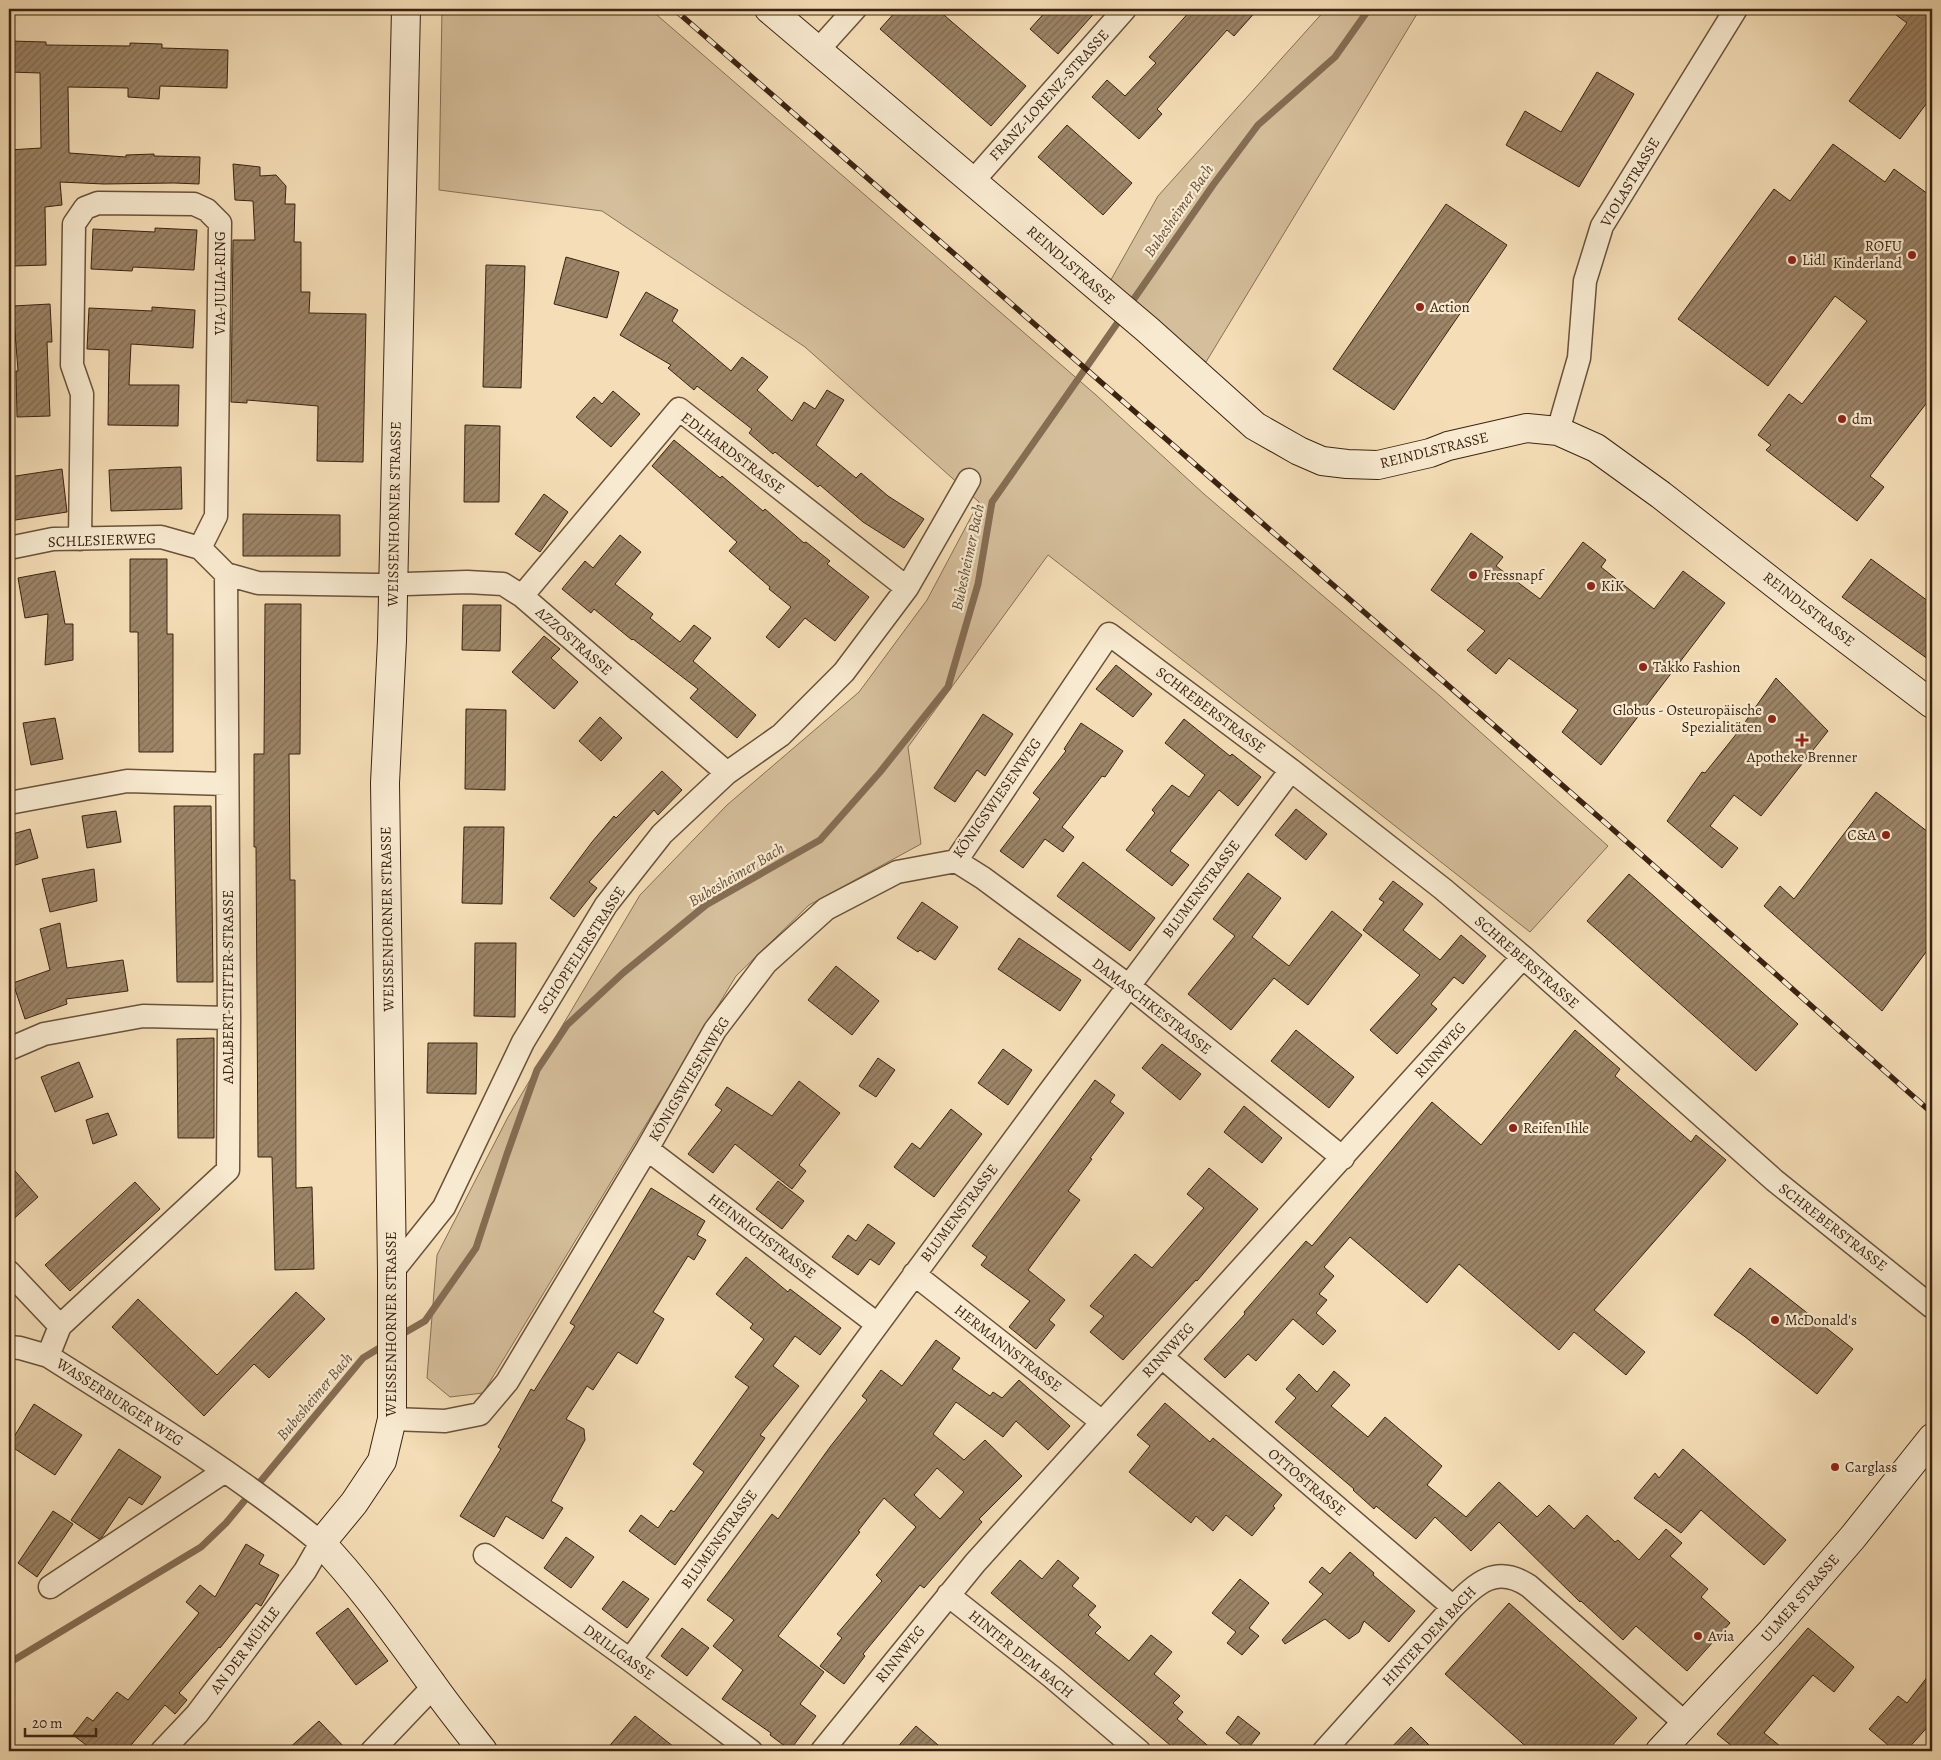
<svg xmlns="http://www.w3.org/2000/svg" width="1941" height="1760" font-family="Alegreya,serif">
  <defs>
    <pattern id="building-hatch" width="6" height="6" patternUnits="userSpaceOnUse" patternTransform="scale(1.25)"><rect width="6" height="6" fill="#9c8467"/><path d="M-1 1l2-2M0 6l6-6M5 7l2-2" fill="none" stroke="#806c53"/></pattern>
  </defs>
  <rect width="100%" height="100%" fill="#f5deb7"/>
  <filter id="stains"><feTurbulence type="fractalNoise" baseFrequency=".004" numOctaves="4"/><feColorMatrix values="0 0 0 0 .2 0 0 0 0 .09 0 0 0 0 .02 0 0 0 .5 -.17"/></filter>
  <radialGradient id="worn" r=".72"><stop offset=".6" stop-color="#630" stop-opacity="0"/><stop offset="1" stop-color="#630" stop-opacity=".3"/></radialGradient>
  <path fill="#d5be9b" stroke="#887056" d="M442 9H650L1096 395 1204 494 1440 696 1608 846 1530 932 1357 796 1048 555 908 747 921 844 809 905 736 976 483 1393 450 1397 427 1378 437 1255 508 1117 640 895 727 805 859 692 927 600 979 502 805 347 602 211 439 190Z
    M1326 9H1420L1206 362 1108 285 1158 196Z"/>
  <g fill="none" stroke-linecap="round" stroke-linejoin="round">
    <path stroke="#856d53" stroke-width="7" d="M1129 306 1213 185 1258 125 1335 57 1369 9
      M399 1336 425 1321 476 1248 507 1154 537 1070 567 1025 623 973 706 905 820 840 880 772 948 687 978 584 992 502 1123 315
      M9 1663 201 1547 226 1523 363 1358 386 1344"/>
  </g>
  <path fill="url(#building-hatch)" stroke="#3b2311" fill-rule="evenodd" d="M898 9H937L1026 86 991 126 880 29Z
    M1048 9H1098L1058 54 1030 29Z
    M1192 9H1258L1234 36 1227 30 1157 109 1162 114 1139 139 1092 97 1107 80 1125 96 1156 63 1149 57Z
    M1888 9H1932V96L1900 139 1849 101 1907 23Z
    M10 41 46 42V45L130 46V43L162 44V48L228 50 227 88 160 86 159 99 128 97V88L68 87 69 153 126 157V155L154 154V156L200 157 199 184 174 183 104 184 60 182 62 205 45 207 46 265 14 266 12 212 9 213V150L41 148 40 73 9 72Z
    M1597 72 1634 94 1579 187 1506 145 1525 111 1561 132Z
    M1067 125 1132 183 1103 215 1038 157Z
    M1833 144 1885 182 1894 169 1932 197V396L1870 476 1884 487 1857 521 1766 450 1771 445 1758 435 1789 394 1802 404 1867 321 1835 296 1768 386 1678 319 1774 189 1790 201Z
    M233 164 260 167V176L276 175 286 186 285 204H295L294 242H301V292H310L309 313 366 314 363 462 317 461 318 406 247 400V403L231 402 233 240H255L253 201 235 200Z
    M1446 204 1507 245 1394 410 1333 369Z
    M155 228 197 230 194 270 133 267 132 271 91 269 93 229 155 232Z
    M566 257 619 272 607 318 554 304Z
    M486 265 525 266 521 388 483 387Z
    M646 292 678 310 672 321 731 371 742 357 768 377 757 390 792 421 804 402 815 409 827 390 844 400 816 445 856 478 861 473 888 496 924 519 904 548 863 522 820 485 818 487 775 452 773 454 749 433 752 429 697 386 694 390 668 368 671 365 620 335Z
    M50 304 52 342H47L50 416 17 417 16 371H18L13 306Z
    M152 307 195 310 193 348 131 344 129 385H179L178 426 108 425 109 350 87 349 89 308 152 311Z
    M613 391 640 414 611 447 576 417 594 397 602 404Z
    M465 425 500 426 499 502H464Z
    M674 440 720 478 722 476 763 511 765 509 804 543 806 542 830 561 827 564 869 597 835 641 805 618 779 648 766 637 791 607 769 589 770 587 729 551 737 542 652 466Z
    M181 467 182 509 111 511 109 470Z
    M62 469 67 512 9 521V477Z
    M544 494 568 512 540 552 515 534Z
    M243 514 340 515V556H243Z
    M1471 533 1503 557 1496 566 1540 599 1583 542 1606 560 1601 567 1654 609 1683 571 1725 603 1601 765 1562 732 1578 710 1509 658 1496 674 1467 650 1485 631 1431 590Z
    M620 535 641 552 615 584 653 614 650 618 680 642 694 625 711 638 693 661 756 715 737 738 690 698 698 689 633 639 632 640 594 609 591 613 562 589 585 561 593 568Z
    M130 559H167V634H173V752H139L138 632H130Z
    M1871 559 1932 604V662L1842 597Z
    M55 571 65 624H73V660L45 665 48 614 25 618 18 578Z
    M265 604H301L300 754H289L290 880H295L296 1188 312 1187 314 1269 275 1270 272 1157H258L256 847H254V754H264Z
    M463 605H501L500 651 462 650Z
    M544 636 560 649 551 658 578 682 554 709 512 672Z
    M1116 665 1152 694 1133 717 1096 689Z
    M1776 678 1828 731 1761 816 1734 795 1710 826 1738 848 1722 868 1667 821 1702 772 1705 773 1738 732Z
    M466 709 506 710 505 790 465 789Z
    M983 714 1013 734 985 776 977 770 955 802 934 788Z
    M600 717 622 738 601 761 579 741Z
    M55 718 63 759 31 765 23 723Z
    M1184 719 1230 756 1232 754 1261 777 1238 806 1219 790 1170 851 1189 865 1172 886 1126 850 1155 813 1152 810 1172 785 1189 797 1205 775 1165 743Z
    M1081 723 1123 751 1105 777 1102 776 1062 827 1074 837 1063 852 1045 839 1023 868 1000 851 1040 799 1033 793 1066 751 1064 749Z
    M662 771 682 790 658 815 654 810 589 882 597 888 574 917 550 898 592 842 614 816 616 818Z
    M1876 792 1932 835V944L1882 1011 1764 906 1780 886 1794 899Z
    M174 806H211L213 982H177Z
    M1296 809 1327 834 1306 860 1275 835Z
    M116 811 121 842 87 848 82 816Z
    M464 827H504L502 904 462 903Z
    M30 829 38 858 9 867V835Z
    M1083 862 1155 918 1130 951 1057 896Z
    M94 869 97 901 50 912 42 879Z
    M1248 873 1281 898 1252 937 1289 966 1332 911 1362 935 1308 1005 1274 978 1231 1030 1188 994 1235 936 1213 919Z
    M1629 874 1798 1024 1756 1071 1587 921Z
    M1393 881 1423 904 1403 930 1440 960 1461 935 1486 956 1463 984 1454 977 1431 1004 1437 1009 1397 1054 1370 1030 1420 975 1363 930 1384 902 1379 899Z
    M922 902 958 927 935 960 920 950 918 952 897 938Z
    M60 923 67 968 123 960 128 991 66 999 67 1004 25 1019 13 983 50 970 40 929Z
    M1019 938 1081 980 1060 1011 998 969Z
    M475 943H516L515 1017 474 1016Z
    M836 966 879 1001 852 1035 808 1000Z
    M1296 1030 1354 1077 1329 1108 1271 1061Z
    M1575 1030 1620 1069 1615 1076 1691 1142 1696 1135 1726 1160 1594 1310 1645 1352 1626 1375 1574 1332 1559 1350 1459 1264 1427 1303 1350 1237 1324 1267 1334 1276 1319 1294 1327 1300 1316 1313 1336 1331 1323 1345 1293 1319 1256 1361 1248 1354 1225 1378 1204 1359 1245 1314 1244 1312 1306 1241 1312 1246 1432 1102 1481 1145Z
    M214 1038V1138H178L177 1039Z
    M428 1043H477L476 1094 427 1093Z
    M1162 1044 1201 1074 1180 1100 1142 1068Z
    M1003 1049 1032 1070 1008 1105 978 1083Z
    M878 1058 895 1070 876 1097 859 1086Z
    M79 1062 93 1097 55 1112 41 1077Z
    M1095 1080 1115 1095 1110 1102 1124 1113 1090 1158 1092 1159 1068 1191 1080 1200 1028 1270 1065 1300 1049 1320 1055 1325 1036 1349 1009 1327 1030 1301 981 1265 987 1257 972 1246Z
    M799 1081 840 1113 799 1165 806 1171 792 1189 735 1144 713 1173 688 1154 722 1110 715 1105 727 1087 772 1116Z
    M1244 1106 1282 1138 1262 1163 1224 1132Z
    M951 1109 982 1134 934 1197 894 1167 912 1143 920 1149Z
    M108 1113 117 1135 93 1144 86 1120Z
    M9 1164 38 1197 9 1223Z
    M1209 1168 1258 1209 1197 1281 1196 1280 1123 1360 1090 1332 1104 1316 1090 1306 1135 1254 1152 1268 1204 1208 1187 1194Z
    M778 1181 804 1201 782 1229 756 1209Z
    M135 1182 160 1209 70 1291 45 1265Z
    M651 1188 705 1221 697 1235 706 1240 694 1260 688 1256 653 1312 664 1319 637 1364 618 1352 593 1390 587 1386 566 1419 584 1429 585 1440 551 1501 563 1508 543 1539 506 1516 494 1537 460 1516 501 1449 498 1447 531 1389 534 1391 575 1326 570 1323Z
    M868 1224 895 1243 879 1265 870 1259 858 1275 832 1257 848 1235 856 1241Z
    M746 1257 788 1292 790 1289 841 1328 820 1355 795 1336 773 1366 799 1386 760 1435 765 1438 675 1565 629 1531 641 1515 658 1528 671 1510 674 1512 704 1472 693 1464 749 1387 735 1377 764 1339 750 1328 753 1324 716 1294Z
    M1750 1268 1853 1349 1817 1394 1744 1336 1714 1315Z
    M296 1292 325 1319 269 1378 254 1364 204 1416 112 1327 138 1299 217 1375Z
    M936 1340 960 1358 952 1369 990 1396 993 1392 1002 1398 1019 1380 1070 1426 1048 1450 1016 1421 1003 1437 956 1402 933 1434 964 1460 985 1440 1022 1476 979 1519 982 1522 924 1588 920 1585 863 1654 865 1656 844 1684 820 1666 842 1638 837 1634 882 1581 876 1575 916 1527 884 1498 858 1531 860 1532 778 1636 824 1672 800 1704 816 1716 790 1750 770 1735 771 1733 722 1699 743 1670 713 1646 734 1620 707 1600 772 1514 778 1519 830 1447 867 1400 862 1396 881 1370 902 1386ZM937 1468 964 1492 940 1519 914 1495Z
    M1334 1371 1350 1385 1331 1406 1368 1437 1385 1417 1442 1466 1427 1485 1466 1517 1499 1482 1537 1517 1549 1505 1574 1529 1587 1515 1615 1542 1618 1540 1639 1560 1666 1529 1682 1543 1670 1556 1708 1589 1701 1597 1730 1623 1687 1671 1636 1626 1623 1640 1581 1601 1580 1602 1499 1522 1471 1551 1435 1517 1416 1539 1376 1506 1374 1509 1353 1490 1354 1489 1275 1422 1296 1398 1286 1389 1299 1374 1317 1392Z
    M1165 1403 1210 1442 1213 1438 1282 1495 1273 1506 1275 1508 1252 1536 1226 1515 1213 1531 1196 1516 1191 1523 1129 1472 1150 1446 1137 1435Z
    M34 1404 82 1435 55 1475 9 1445Z
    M119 1449 161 1477 142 1505 129 1497 102 1537 99 1539 71 1520Z
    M1683 1449 1786 1540 1764 1565 1701 1510 1681 1533 1634 1498 1655 1473 1659 1478Z
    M53 1511 73 1524 37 1577 18 1563Z
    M566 1537 594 1557 571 1588 544 1568Z
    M246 1544 264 1555 259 1564 279 1575 261 1606 256 1603 220 1648 219 1647 179 1693 187 1700 175 1714 165 1705 126 1751H94L73 1735 87 1717 93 1721 117 1692 128 1700 199 1613 186 1602 200 1585 215 1597Z
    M1350 1552 1374 1573 1373 1575 1415 1611 1389 1642 1364 1621 1359 1632 1349 1639 1325 1619 1285 1644 1282 1640 1323 1594 1309 1582 1322 1567 1330 1574Z
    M1020 1560 1042 1579 1058 1560 1079 1578 1072 1586 1096 1606 1088 1615 1101 1627 1095 1633 1129 1661 1151 1635 1172 1652 1154 1674 1180 1696 1173 1703 1183 1712 1177 1719 1214 1751H1177L991 1593Z
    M1240 1579 1269 1603 1249 1628 1259 1636 1242 1655 1227 1643 1236 1632 1212 1613Z
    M623 1581 649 1599 627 1628 602 1609Z
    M1509 1603 1637 1718 1607 1751H1531L1445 1674Z
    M348 1608 388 1661 356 1685 316 1633Z
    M682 1628 709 1648 687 1676 661 1656Z
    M1808 1628 1854 1667 1834 1692 1813 1675 1764 1733 1786 1751H1738L1717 1734Z
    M1932 1671V1722L1906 1751H1895L1869 1729 1898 1696 1907 1703Z
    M635 1716 679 1751H605Z
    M1238 1716 1260 1733 1247 1750 1226 1733Z
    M319 1721 348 1751H286Z
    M916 1726 945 1751H894Z
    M1411 1727 1435 1751H1388Z"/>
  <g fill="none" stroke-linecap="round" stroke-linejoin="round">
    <defs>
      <path id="street" d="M818 50 855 9
        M973 181 1125 9
        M1558 431 1579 358 1585 281 1602 226 1736 9
        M80 539 82 394 72 365 74 224 85 208 98 203 194 204 207 210 220 223 216 516 200 548
        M9 548 53 539 161 537 200 548 226 574 258 583 376 585 467 582 503 584 522 596 727 773
        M522 596 679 409 907 588
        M9 803 127 781 226 784
        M956 861 983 878 1129 986 1343 1158
        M9 1049 44 1034 143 1016 229 1018
        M647 1149 877 1324
        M9 1272 60 1326
        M392 1272 444 1207 523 1042 606 905 662 834 727 773 781 735 844 672 907 588 969 480
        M914 1274 1102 1422
        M9 1347 20 1348 48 1356C141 1415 236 1473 321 1543L305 1571 197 1714 162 1751
        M48 1356 60 1326 228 1170 229 1018 226 574
        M1162 1357 1453 1607
        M392 1419 445 1421 480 1414 507 1382 647 1149 715 1030 766 963 826 909 897 872 956 861 1109 634 1291 770 1443 889 1523 957 1774 1180 1932 1307
        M485 1555 630 1660 751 1751
        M50 1587 225 1471
        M948 1595 1052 1677 1139 1751
        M630 1660 1047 1095 1291 770
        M372 1751 433 1687
        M822 1751 975 1563 1523 957
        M1324 1751 1453 1607C1477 1583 1496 1564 1529 1586L1686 1724"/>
      <path id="secondary" d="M406 9 392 640 385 783 392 1272V1419L382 1461 354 1503 321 1543C362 1586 396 1635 432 1684 448 1707 466 1729 483 1751
        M769 9 1148 330 1255 426 1299 451 1322 461 1347 464 1378 465 1430 453 1448 446 1527 428 1558 431 1596 448 1661 495 1812 613 1932 704
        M1660 1751 1771 1632 1853 1537 1932 1438"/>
    </defs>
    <use href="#street" stroke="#6a523a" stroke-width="25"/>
    <use href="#secondary" stroke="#3b2311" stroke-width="30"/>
    <use href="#street" stroke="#f8ead0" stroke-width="22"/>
    <use href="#secondary" stroke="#f8ead0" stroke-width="28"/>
    <defs>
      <path id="rail" d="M674 9 1609 826 1932 1113"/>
    </defs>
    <use href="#rail" stroke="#3b2311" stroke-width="5.5"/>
    <use href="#rail" stroke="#f8ead0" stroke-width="4" stroke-dasharray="11" stroke-linecap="butt"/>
  </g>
  <g fill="#8f2418" stroke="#f8ead0" stroke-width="2">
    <circle cx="1912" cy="255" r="5"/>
    <circle cx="1792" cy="260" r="5"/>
    <circle cx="1420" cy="307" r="5"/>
    <circle cx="1842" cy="419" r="5"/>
    <circle cx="1473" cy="575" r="5"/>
    <circle cx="1591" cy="586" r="5"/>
    <circle cx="1643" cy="667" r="5"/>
    <circle cx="1772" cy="719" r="5"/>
    <path d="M1799.5 732.5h5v5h5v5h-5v5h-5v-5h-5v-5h5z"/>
    <circle cx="1886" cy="835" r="5"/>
    <circle cx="1513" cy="1128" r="5"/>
    <circle cx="1775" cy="1320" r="5"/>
    <circle cx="1835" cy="1467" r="5"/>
    <circle cx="1698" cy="1636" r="5"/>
  </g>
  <g text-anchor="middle" stroke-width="4.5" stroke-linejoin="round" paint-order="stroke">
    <g font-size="15" fill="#3b2311" stroke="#f8ead0">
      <text transform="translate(1049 95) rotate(-48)" y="5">FRANZ-LORENZ-STRASSE</text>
      <text transform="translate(1630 182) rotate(-59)" y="5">VIOLASTRASSE</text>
      <text transform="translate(1071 265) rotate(41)" y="5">REINDLSTRASSE</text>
      <text transform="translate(220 283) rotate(-90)" y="5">VIA-JULIA-RING</text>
      <text transform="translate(1434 450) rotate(-14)" y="5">REINDLSTRASSE</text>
      <text transform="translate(733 453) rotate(37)" y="5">EDLHARDSTRASSE</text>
      <text transform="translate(394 514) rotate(-89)" y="5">WEISSENHORNER STRASSE</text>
      <text transform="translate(102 540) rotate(-2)" y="5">SCHLESIERWEG</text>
      <text transform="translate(1809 609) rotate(38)" y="5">REINDLSTRASSE</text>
      <text transform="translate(574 641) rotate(41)" y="5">AZZOSTRASSE</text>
      <text transform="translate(1211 710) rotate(37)" y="5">SCHREBERSTRASSE</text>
      <text transform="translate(997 798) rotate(-55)" y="5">KÖNIGSWIESENWEG</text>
      <text transform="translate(1201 889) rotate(-53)" y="5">BLUMENSTRASSE</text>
      <text transform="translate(387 919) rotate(-91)" y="5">WEISSENHORNER STRASSE</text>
      <text transform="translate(581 950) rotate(-57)" y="5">SCHOPFELERSTRASSE</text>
      <text transform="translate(1527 962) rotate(41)" y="5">SCHREBERSTRASSE</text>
      <text transform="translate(228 987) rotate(-90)" y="5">ADALBERT-STIFTER-STRASSE</text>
      <text transform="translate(1152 1006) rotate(38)" y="5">DAMASCHKESTRASSE</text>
      <text transform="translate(1440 1050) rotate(-48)" y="5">RINNWEG</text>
      <text transform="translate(689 1079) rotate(-59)" y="5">KÖNIGSWIESENWEG</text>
      <text transform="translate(959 1213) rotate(-53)" y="5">BLUMENSTRASSE</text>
      <text transform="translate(1833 1227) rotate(38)" y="5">SCHREBERSTRASSE</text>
      <text transform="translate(762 1236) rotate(37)" y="5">HEINRICHSTRASSE</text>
      <text transform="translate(391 1324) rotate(-90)" y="5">WEISSENHORNER STRASSE</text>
      <text transform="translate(1008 1348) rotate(38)" y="5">HERMANNSTRASSE</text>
      <text transform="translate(1168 1350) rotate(-47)" y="5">RINNWEG</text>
      <text transform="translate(120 1402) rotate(33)" y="5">WASSERBURGER WEG</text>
      <text transform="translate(1307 1482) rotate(40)" y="5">OTTOSTRASSE</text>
      <text transform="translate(719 1539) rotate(-54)" y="5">BLUMENSTRASSE</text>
      <text transform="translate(1800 1598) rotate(-49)" y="5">ULMER STRASSE</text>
      <text transform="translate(1429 1636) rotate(-47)" y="5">HINTER DEM BACH</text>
      <text transform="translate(245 1650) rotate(-53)" y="5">AN DER MÜHLE</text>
      <text transform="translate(619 1652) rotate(36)" y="5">DRILLGASSE</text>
      <text transform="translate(900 1654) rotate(-51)" y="5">RINNWEG</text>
      <text transform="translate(1021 1654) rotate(39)" y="5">HINTER DEM BACH</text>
    </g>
    <g font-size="15" fill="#3b2311" stroke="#f8ead0" text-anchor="start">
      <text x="1902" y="251" text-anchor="end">ROFU<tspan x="1902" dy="17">Kinderland</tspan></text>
      <text x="1802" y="265">Lidl</text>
      <text x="1430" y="312">Action</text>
      <text x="1852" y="424">dm</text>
      <text x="1483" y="580">Fressnapf</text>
      <text x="1601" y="591">KiK</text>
      <text x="1653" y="672">Takko Fashion</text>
      <text x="1762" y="715" text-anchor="end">Globus - Osteuropäische<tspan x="1762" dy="17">Spezialitäten</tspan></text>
      <text x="1802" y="762" text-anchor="middle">Apotheke Brenner</text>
      <text x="1876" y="840" text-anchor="end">C&amp;A</text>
      <text x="1523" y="1133">Reifen Ihle</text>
      <text x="1785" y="1325">McDonald's</text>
      <text x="1845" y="1472">Carglass</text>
      <text x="1708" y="1641">Avia</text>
    </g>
    <g font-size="16" font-style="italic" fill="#664e38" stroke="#f8ead0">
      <text transform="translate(1178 210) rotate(-55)" y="6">Bubesheimer Bach</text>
      <text transform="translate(967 557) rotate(-78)" y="6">Bubesheimer Bach</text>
      <text transform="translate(736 874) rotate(-31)" y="6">Bubesheimer Bach</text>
      <text transform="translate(314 1396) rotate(-50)" y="6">Bubesheimer Bach</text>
    </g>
  </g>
  <rect width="1941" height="1760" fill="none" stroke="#f5deb7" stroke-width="30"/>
  <rect x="10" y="10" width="1921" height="1740" fill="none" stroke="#3b2311" stroke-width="2.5"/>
  <rect x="15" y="15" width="1911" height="1730" fill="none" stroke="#3b2311"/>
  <path d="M25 1728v8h71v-8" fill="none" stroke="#3b2311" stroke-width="2.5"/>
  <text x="32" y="1728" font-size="15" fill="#3b2311" stroke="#f8ead0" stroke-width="4" paint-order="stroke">20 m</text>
  <rect width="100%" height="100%" filter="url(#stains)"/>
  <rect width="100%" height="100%" fill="url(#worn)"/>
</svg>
